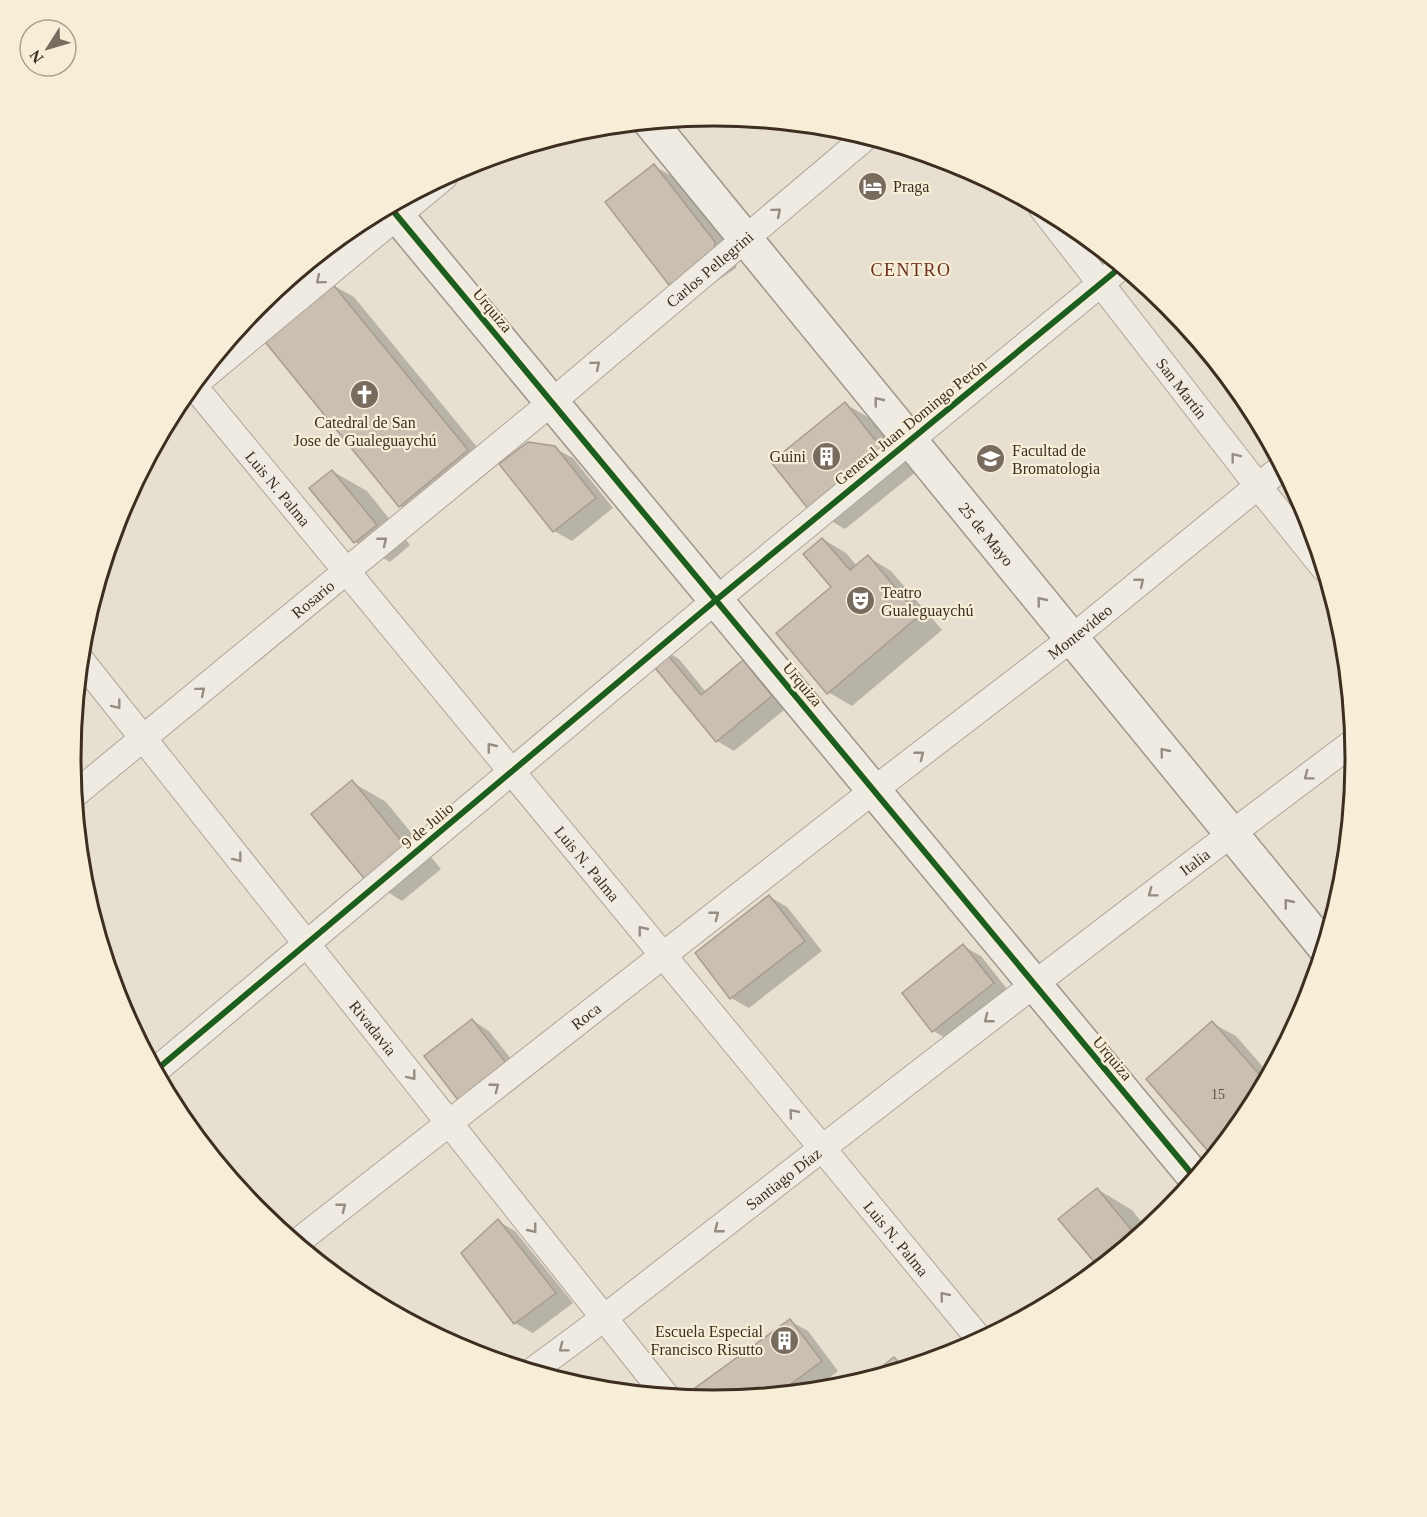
<svg xmlns="http://www.w3.org/2000/svg" width="1427" height="1517" font-family="Georgia,serif">
  <rect width="100%" height="100%" fill="#e7e0d1"/>
  <path fill="#0003" d="M607 126 594 136 583 130 588 128Z
    M838 128 869 137 860 144 842 134Z
    M654 166 677 179 738 257 736 268 694 297 670 283Z
    M331 284 354 297 491 464 424 519 400 506Z
    M845 404 880 424 917 471 845 529 810 509Z
    M554 448 573 458 613 508 572 541 554 531Z
    M332 471 367 491 410 545 390 562 355 542Z
    M823 539 846 553 857 566 868 557 891 571 942 630 852 706 828 692 833 587Z
    M661 648 679 659 706 692 743 662 761 672 789 706 734 751 717 741Z
    M352 782 386 802 441 869 402 901 368 880Z
    M770 897 787 907 822 951 749 1008 731 998Z
    M963 946 981 956 1011 994 951 1041 933 1031Z
    M472 1020 489 1031 523 1074 426 1056Z
    M1212 1023 1236 1036 1270 1075 1248 1116Z
    M1097 1189 1132 1210 1148 1230 1103 1267 1097 1263Z
    M498 1221 515 1231 573 1303 533 1333 515 1323Z
    M790 1321 808 1331 838 1371 811 1392 713 1401H707Z
    M894 1359 910 1368 865 1381Z"/>
  <path fill="#cbbfb2" stroke="#a89c90" stroke-width="1.5" d="M654 164 715 242 713 255 669 285 605 202Z
    M331 282 468 450 399 507 262 338Z
    M845 402 883 450 809 510 771 462Z
    M528 442 555 446 596 498 553 532 499 464Z
    M332 470 377 525 354 543 309 488Z
    M822 538 850 570 868 555 919 616 827 694 776 633 831 587 803 554Z
    M661 647 701 695 743 660 772 696 716 742 647 658Z
    M352 780 407 848 367 882 311 814Z
    M769 895 805 941 730 999 695 953Z
    M963 944 994 983 932 1032 902 993Z
    M472 1019 506 1063 458 1100 424 1056Z
    M1212 1021 1266 1082 1248 1116 1214 1158 1146 1079Z
    M1097 1188 1134 1233 1096 1264 1058 1219Z
    M498 1219 556 1293 514 1324 461 1253Z
    M790 1319 822 1361 776 1395 713 1401H704L695 1388Z
    M894 1357 904 1369 861 1383Z"/>
  <g fill="none" stroke-linecap="round" stroke-linejoin="round">
    <defs>
      <g id="street">
        <path id="s1" d="M1042 208 1258 486 1324 568"/>
        <path id="s2" d="M193 385 981 1341"/>
        <path d="M190 388 444 177"/>
        <path id="s3" d="M80 659 667 1397"/>
        <path id="s4" d="M74 795 552 402 867 136"/>
        <path d="M155 1071 716 600 1122 266"/>
        <path id="s5" d="M296 1243 874 790 1072 638 1258 486 1283 467"/>
        <path id="s6" d="M531 1372 604 1318C853 1124 1102 930 1355 741"/>
      </g>
      <g id="secondary">
        <path id="s7" d="M650 122 1325 948"/>
        <path d="M389 206 1196 1179"/>
      </g>
    </defs>
    <use href="#street" stroke="#ada599" stroke-width="28"/>
    <use href="#secondary" stroke="#9c958a" stroke-width="36"/>
    <use href="#street" stroke="#efebe3" stroke-width="26"/>
    <use href="#secondary" stroke="#efebe3" stroke-width="33"/>
    <defs>
      <path id="cycleway" d="M389 206 1196 1179
        M155 1071 716 600 1122 266"/>
    </defs>
    <use href="#cycleway" stroke="#f7eed8" stroke-width="10"/>
    <use href="#cycleway" stroke="#1b5e20" stroke-width="6"/>
  </g>
  <defs><path id="oneway-chevron" d="M-2-3.5L2.5 0L-2 3.5" fill="none" stroke-width="1.6" stroke-linecap="round" stroke-linejoin="round" transform="scale(1.5)"/></defs>
  <g stroke="#968c82">
    <use href="#oneway-chevron" transform="translate(777 212) rotate(-40)"/>
    <use href="#oneway-chevron" transform="translate(320 280) rotate(140)"/>
    <use href="#oneway-chevron" transform="translate(596 365) rotate(-40)"/>
    <use href="#oneway-chevron" transform="translate(878 401) rotate(-129)"/>
    <use href="#oneway-chevron" transform="translate(1235 457) rotate(-128)"/>
    <use href="#oneway-chevron" transform="translate(383 541) rotate(-39)"/>
    <use href="#oneway-chevron" transform="translate(1140 582) rotate(-39)"/>
    <use href="#oneway-chevron" transform="translate(1041 601) rotate(-129)"/>
    <use href="#oneway-chevron" transform="translate(201 691) rotate(-40)"/>
    <use href="#oneway-chevron" transform="translate(117 705) rotate(52)"/>
    <use href="#oneway-chevron" transform="translate(491 747) rotate(-129)"/>
    <use href="#oneway-chevron" transform="translate(1164 752) rotate(-129)"/>
    <use href="#oneway-chevron" transform="translate(920 755) rotate(-38)"/>
    <use href="#oneway-chevron" transform="translate(1308 776) rotate(143)"/>
    <use href="#oneway-chevron" transform="translate(238 858) rotate(52)"/>
    <use href="#oneway-chevron" transform="translate(1152 893) rotate(143)"/>
    <use href="#oneway-chevron" transform="translate(1288 903) rotate(-129)"/>
    <use href="#oneway-chevron" transform="translate(715 915) rotate(-38)"/>
    <use href="#oneway-chevron" transform="translate(642 930) rotate(-129)"/>
    <use href="#oneway-chevron" transform="translate(988 1019) rotate(142)"/>
    <use href="#oneway-chevron" transform="translate(412 1076) rotate(52)"/>
    <use href="#oneway-chevron" transform="translate(495 1087) rotate(-38)"/>
    <use href="#oneway-chevron" transform="translate(793 1113) rotate(-130)"/>
    <use href="#oneway-chevron" transform="translate(342 1207) rotate(-38)"/>
    <use href="#oneway-chevron" transform="translate(533 1229) rotate(51)"/>
    <use href="#oneway-chevron" transform="translate(718 1229) rotate(142)"/>
    <use href="#oneway-chevron" transform="translate(944 1296) rotate(-129)"/>
    <use href="#oneway-chevron" transform="translate(563 1348) rotate(143)"/>
  </g>
  <defs>
    <symbol id="hotel-disc" viewBox="-11 -11 22 22"><circle r="9.5" fill="#786c5e" stroke="#f7eed8"/><path d="M-6-4.5h1.5V1H6V5H4.5V3h-9V5H-6ZM-4 0a1.8 1.8 0 1 1 3.6 0ZM.5 0V-2.5h3Q6-2.5 6 0Z" fill="#fff"/></symbol>
    <symbol id="church-disc" viewBox="-11 -11 22 22"><circle r="9.5" fill="#786c5e" stroke="#f7eed8"/><path d="M-1.2-6h2.4v3.5h3.3v2.4h-3.3V6h-2.4V-.1h-3.3v-2.4h3.3Z" fill="#fff"/></symbol>
    <symbol id="building-disc" viewBox="-11 -11 22 22"><circle r="9.5" fill="#786c5e" stroke="#f7eed8"/><path d="M-4-6H4V6H1V3H-1V6H-4ZM-2.5-4.3h1.7v1.8h-1.7ZM.8-4.3h1.7v1.8H.8ZM-2.5-1h1.7V.8h-1.7ZM.8-1h1.7V.8H.8Z" fill="#fff"/></symbol>
    <symbol id="university-disc" viewBox="-11 -11 22 22"><circle r="9.5" fill="#786c5e" stroke="#f7eed8"/><path d="M0-5L7-2L0 1L-7-2ZM-4 1L0 2.5L4 1V4Q0 6-4 4Z" fill="#fff"/></symbol>
    <symbol id="theatre-disc" viewBox="-11 -11 22 22"><circle r="9.5" fill="#786c5e" stroke="#f7eed8"/><path d="M-5-5.5Q0-4 5-5.5V0Q5 5 0 6Q-5 5-5 0ZM-3.3-2.5H-1v1.5H-3.3ZM1-2.5H3.3v1.5H1ZM-2.8 1Q0 5.5 2.8 1Z" fill="#fff"/></symbol>
  </defs>
  <g fill-rule="evenodd">
    <use href="#hotel-disc" x="856" y="170" width="33" height="33"/>
    <use href="#church-disc" x="348" y="378" width="33" height="33"/>
    <use href="#building-disc" x="810" y="440" width="33" height="33"/>
    <use href="#university-disc" x="974" y="442" width="33" height="33"/>
    <use href="#theatre-disc" x="844" y="584" width="33" height="33"/>
    <use href="#building-disc" x="768" y="1324" width="33" height="33"/>
  </g>
  <g text-anchor="middle" stroke-width="4.5" stroke-linejoin="round" paint-order="stroke">
    <g font-size="14" fill="#605244">
      <text x="1218" y="1099">15</text>
    </g>
    <g font-size="16" fill="#3d2e20" stroke="#f7eed8" text-anchor="start">
      <text x="893" y="192">Praga</text>
      <text x="365" y="428" text-anchor="middle">Catedral de San<tspan x="365" dy="18">Jose de Gualeguaychú</tspan></text>
      <text x="1012" y="456">Facultad de<tspan x="1012" dy="18">Bromatologia</tspan></text>
      <text x="806" y="462" text-anchor="end">Guini</text>
      <text x="881" y="598">Teatro<tspan x="881" dy="18">Gualeguaychú</tspan></text>
      <text x="763" y="1337" text-anchor="end">Escuela Especial<tspan x="763" dy="18">Francisco Risutto</tspan></text>
    </g>
    <g font-size="16" fill="#3d2e20" stroke="#f7eed8">
      <text dy="6" stroke="none"><textPath href="#s4" startOffset="825">Carlos Pellegrini</textPath></text>
      <text transform="translate(493 310) rotate(50)" y="6">Urquiza</text>
      <text dy="6" stroke="none"><textPath href="#s1" startOffset="228">San Martín</textPath></text>
      <text transform="translate(910 422) rotate(-39)" y="6">General Juan Domingo Perón</text>
      <text dy="6" stroke="none"><textPath href="#s2" startOffset="134">Luis N. Palma</textPath></text>
      <text dy="6" stroke="none"><textPath href="#s7" startOffset="532">25 de Mayo</textPath></text>
      <text dy="6" stroke="none"><textPath href="#s4" startOffset="309">Rosario</textPath></text>
      <text dy="6" stroke="none"><textPath href="#s5" startOffset="994">Montevideo</textPath></text>
      <text transform="translate(803 684) rotate(50)" y="6">Urquiza</text>
      <text transform="translate(427 825) rotate(-40)" y="6">9 de Julio</text>
      <text dy="6" stroke="none"><textPath href="#s6" startOffset="837">Italia</textPath></text>
      <text dy="6" stroke="none"><textPath href="#s2" startOffset="620">Luis N. Palma</textPath></text>
      <text dy="6" stroke="none"><textPath href="#s5" startOffset="368">Roca</textPath></text>
      <text dy="6" stroke="none"><textPath href="#s3" startOffset="471">Rivadavia</textPath></text>
      <text transform="translate(1113 1058) rotate(50)" y="6">Urquiza</text>
      <text dy="6" stroke="none"><textPath href="#s6" startOffset="318">Santiago Díaz</textPath></text>
      <text dy="6" stroke="none"><textPath href="#s2" startOffset="1106">Luis N. Palma</textPath></text>
    </g>
    <g font-size="18" letter-spacing="1.5" fill="#6b2e1e" stroke="#f7eed8">
      <text x="911" y="276">CENTRO</text>
    </g>
  </g>
  <path d="M0 0H1427V1517H0ZM81 758a632 632 0 1 1 1264 0a632 632 0 1 1-1264 0Z" fill="#f7eed8" fill-rule="evenodd"/>
  <path fill="none" stroke="#3d2e20" stroke-width="3" d="M81 758a632 632 0 1 1 1264 0a632 632 0 1 1-1264 0Z"/>
  <g transform="translate(48 48) rotate(233)"><circle r="28" fill="#f7eed8" stroke="#ada18e" stroke-width="1.5"/>
  <path d="M0-4.5L10 22L0 15L-10 22Z" fill="#786c5e"/>
  <text y="-9" font-size="16" font-weight="bold" text-anchor="middle" fill="#3d2e20">N</text>
  </g>
</svg>
